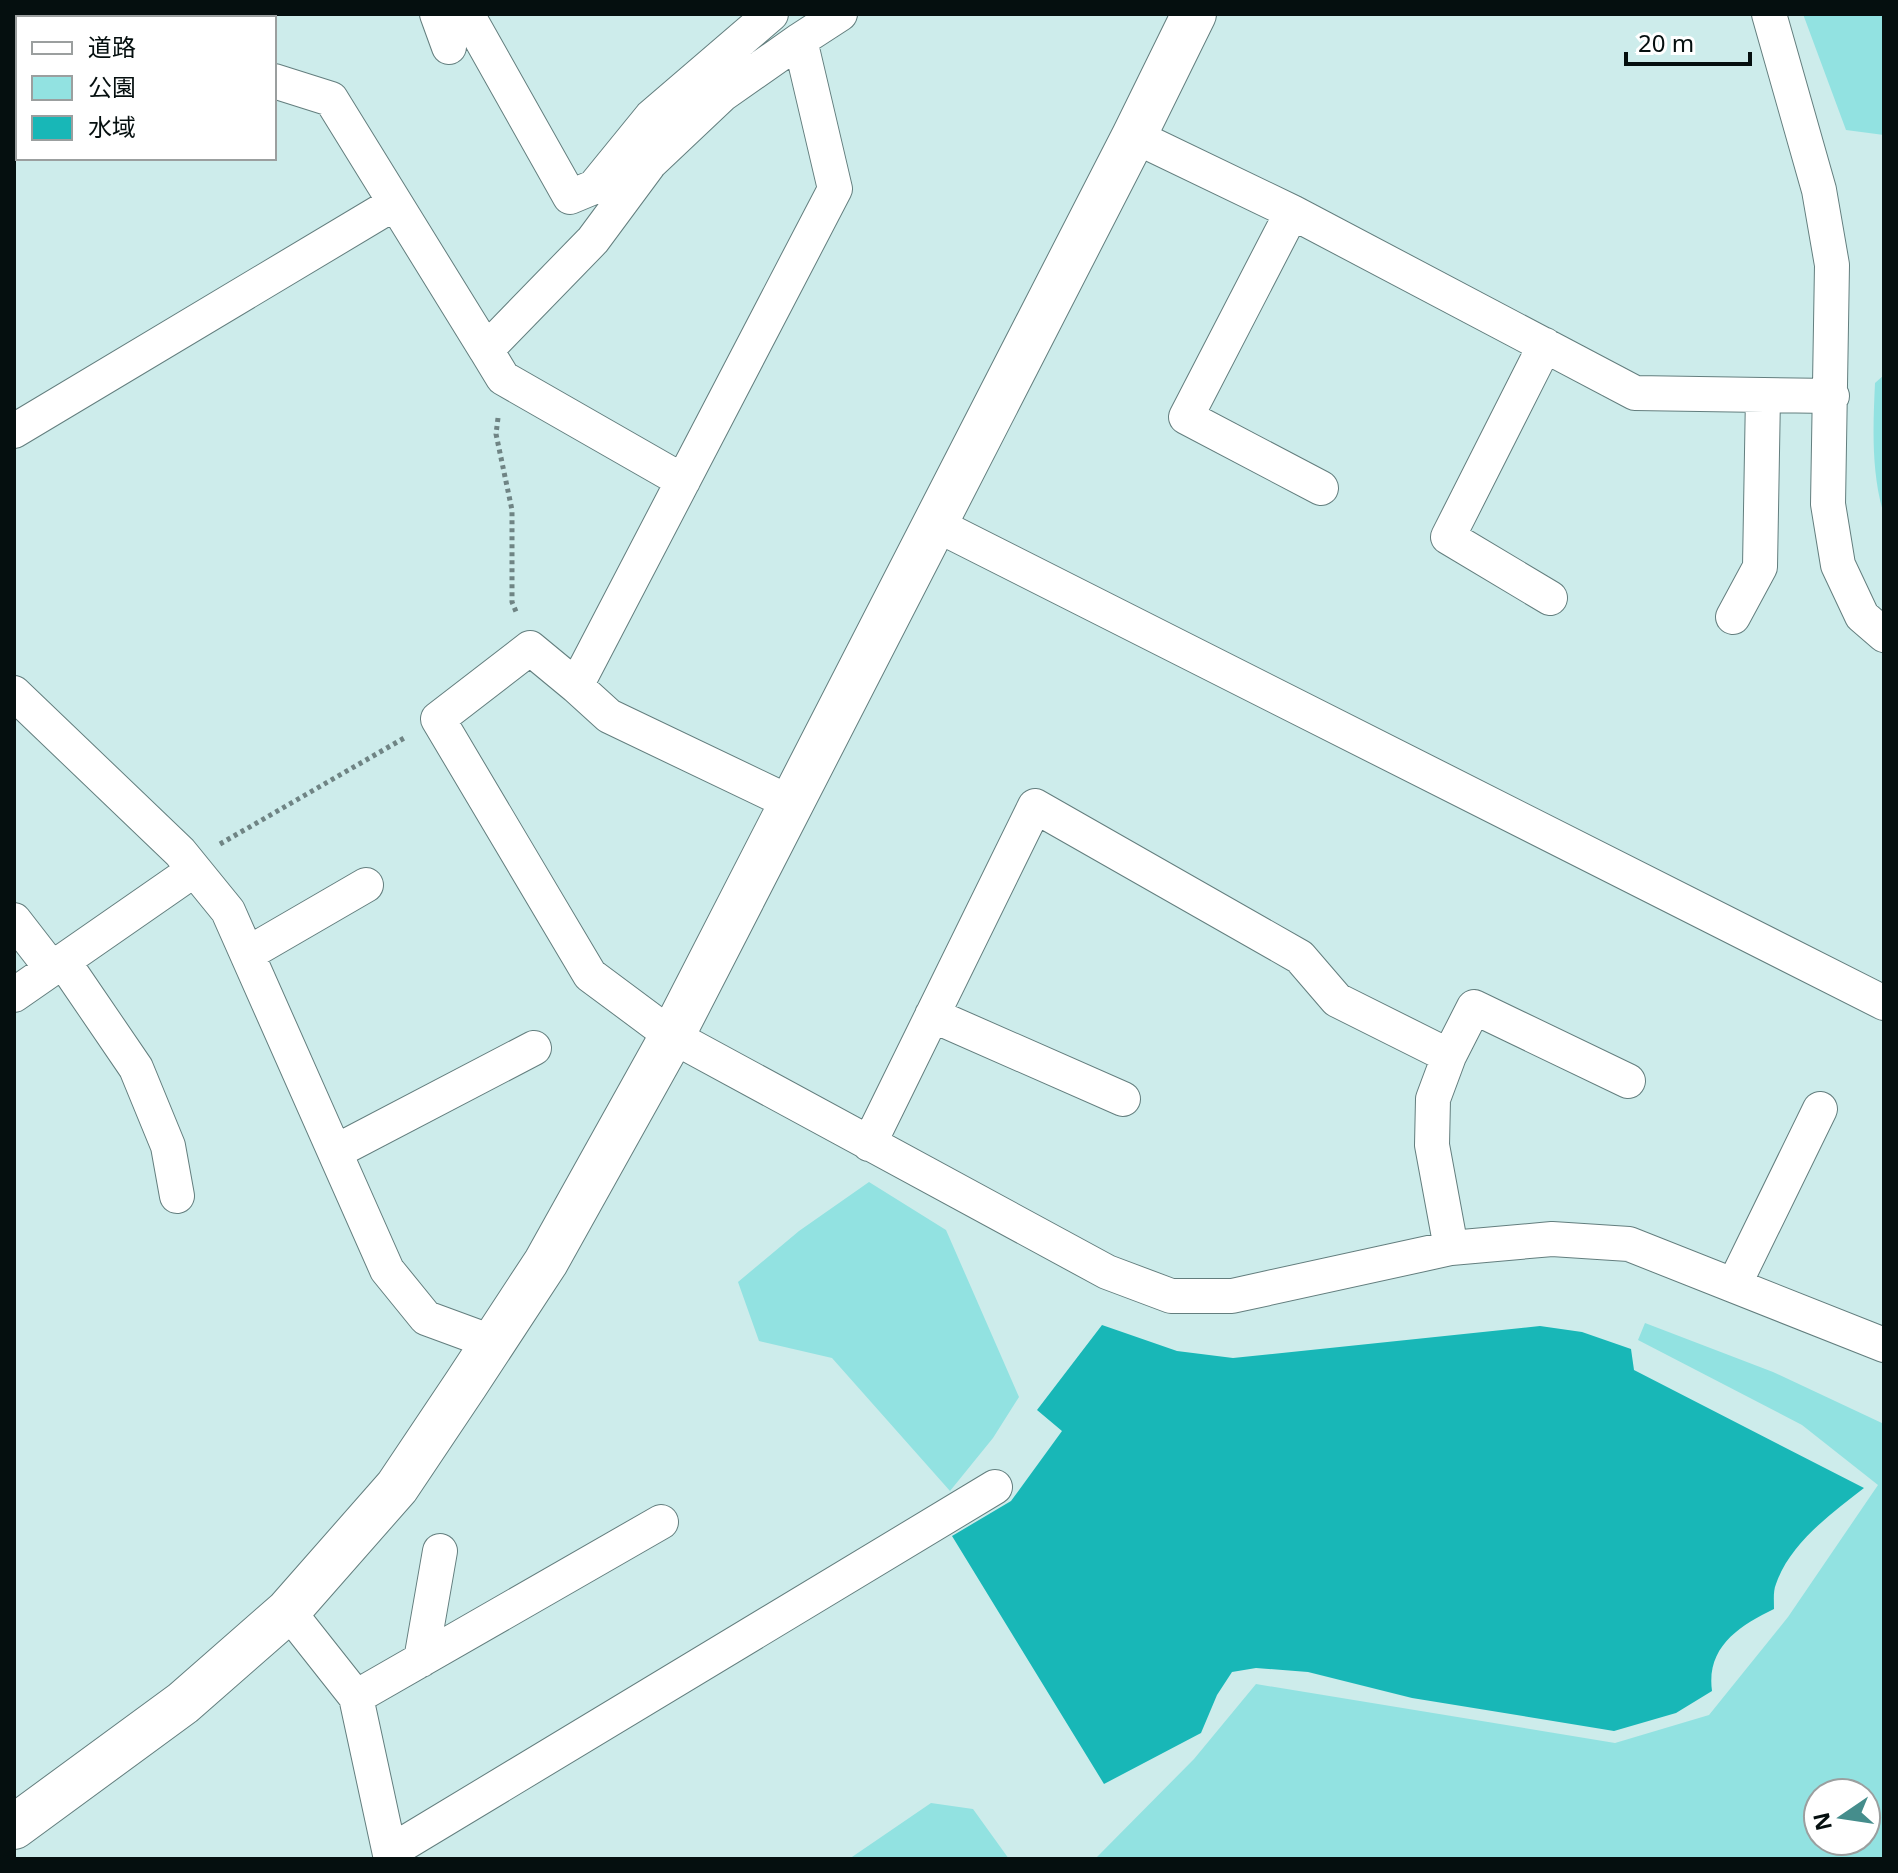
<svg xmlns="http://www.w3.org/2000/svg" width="1898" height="1873" font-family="'Noto Sans','Noto Sans JP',sans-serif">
  <rect width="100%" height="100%" fill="#cdeceb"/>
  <path fill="#92e2e1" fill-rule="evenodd" d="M1803 14H1884V135L1846 130Z
    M1884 375V515C1871 472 1873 427 1875 383Z
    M869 1182 946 1230 1019 1397 993 1438 950 1491 832 1358 759 1341 738 1282 799 1231Z
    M1645 1323 1773 1372 1884 1424V1859H1095L1194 1759 1256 1684 1615 1743 1709 1715 1788 1617 1878 1485 1802 1425 1638 1340ZM1866 1793V1841H1818V1793Z
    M931 1803 973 1809 1009 1859H849Z"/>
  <path fill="#18b7b7" d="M1102 1325 1177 1351 1233 1358 1540 1326 1582 1332 1631 1349 1634 1370 1864 1488C1832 1513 1790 1543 1776 1584 1773 1591 1774 1601 1774 1609 1739 1626 1706 1647 1712 1691L1676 1713 1614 1731 1412 1698 1308 1672 1256 1668 1232 1672 1217 1695 1201 1733 1104 1784 952 1536 1011 1501 1062 1431 1037 1410Z"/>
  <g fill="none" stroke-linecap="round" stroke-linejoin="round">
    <defs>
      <path id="minor" d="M437 14 449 47
        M467 14 570 197 594 187 651 117 771 14
        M1769 14 1819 190 1832 265 1828 504 1838 565 1862 616 1884 635
        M274 81 331 99 486 350
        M1134 136 1292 212 1635 393 1832 396
        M1292 212 1186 417 1321 488
        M1545 345 1448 537 1550 598
        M14 431 395 203
        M683 481 503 378 486 350 593 240 650 163 723 94 800 40
        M935 524 1884 1003
        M1733 617 1760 567 1763 395
        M576 686 530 648 438 719 590 975 672 1036 1107 1272 1171 1296H1232L1451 1248 1552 1239 1629 1244 1884 1345
        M14 693 180 852 228 911 387 1270 426 1318 494 1343
        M791 803 609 716 576 686 835 189 800 40 840 14
        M14 920 52 969
        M247 954 366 885
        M63 961 136 1068 168 1146 177 1196
        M14 995 194 870
        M932 1015 1123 1099
        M1449 1056 1433 1099 1432 1145 1451 1248
        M869 1144 1035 806 1300 957 1337 1000 1449 1056 1474 1007 1628 1081
        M335 1152 534 1048
        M1734 1285 1820 1109
        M288 1611 356 1697 391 1859
        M421 1660 440 1551
        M356 1697 661 1522
        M390 1852 995 1487"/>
      <path id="tertiary" d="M14 1827 183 1703 288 1611 397 1487 466 1384 546 1262 672 1036 1134 136 1194 14"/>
    </defs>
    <use href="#minor" stroke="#637e7e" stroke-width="36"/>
    <use href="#tertiary" stroke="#637e7e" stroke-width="46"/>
    <path stroke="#6f8484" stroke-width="5" stroke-dasharray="4 4" stroke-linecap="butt" d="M498 418 496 434 512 510V602L517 614
      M220 844 406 737"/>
    <use href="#minor" stroke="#fff" stroke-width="34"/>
    <use href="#tertiary" stroke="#fff" stroke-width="44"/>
  </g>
  <rect width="1898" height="1873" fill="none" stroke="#050f0f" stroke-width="32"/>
  <rect x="16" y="16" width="260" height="144" fill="#ffffff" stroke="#9b9f9f" stroke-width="2"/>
  <rect x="32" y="42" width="40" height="12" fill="#ffffff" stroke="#9b9f9f" stroke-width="2"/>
  <text x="88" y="56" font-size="24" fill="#050f0f">道路</text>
  <rect x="32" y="76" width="40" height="24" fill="#92e2e1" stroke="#9b9f9f" stroke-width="2"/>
  <text x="88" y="96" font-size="24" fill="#050f0f">公園</text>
  <rect x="32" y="116" width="40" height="24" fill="#18b7b7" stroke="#9b9f9f" stroke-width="2"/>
  <text x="88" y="136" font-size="24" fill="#050f0f">水域</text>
  <g transform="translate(1842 1817) rotate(257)"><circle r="38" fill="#ffffff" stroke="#9b9f9f" stroke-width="2"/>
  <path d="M0-6L14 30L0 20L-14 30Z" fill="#458d8c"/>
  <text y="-12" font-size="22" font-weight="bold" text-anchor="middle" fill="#050f0f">N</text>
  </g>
  <path d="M1626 52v12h124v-12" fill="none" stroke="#050f0f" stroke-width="4"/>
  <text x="1638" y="52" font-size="24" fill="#050f0f" stroke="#ffffff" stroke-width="6" paint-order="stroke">20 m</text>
</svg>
